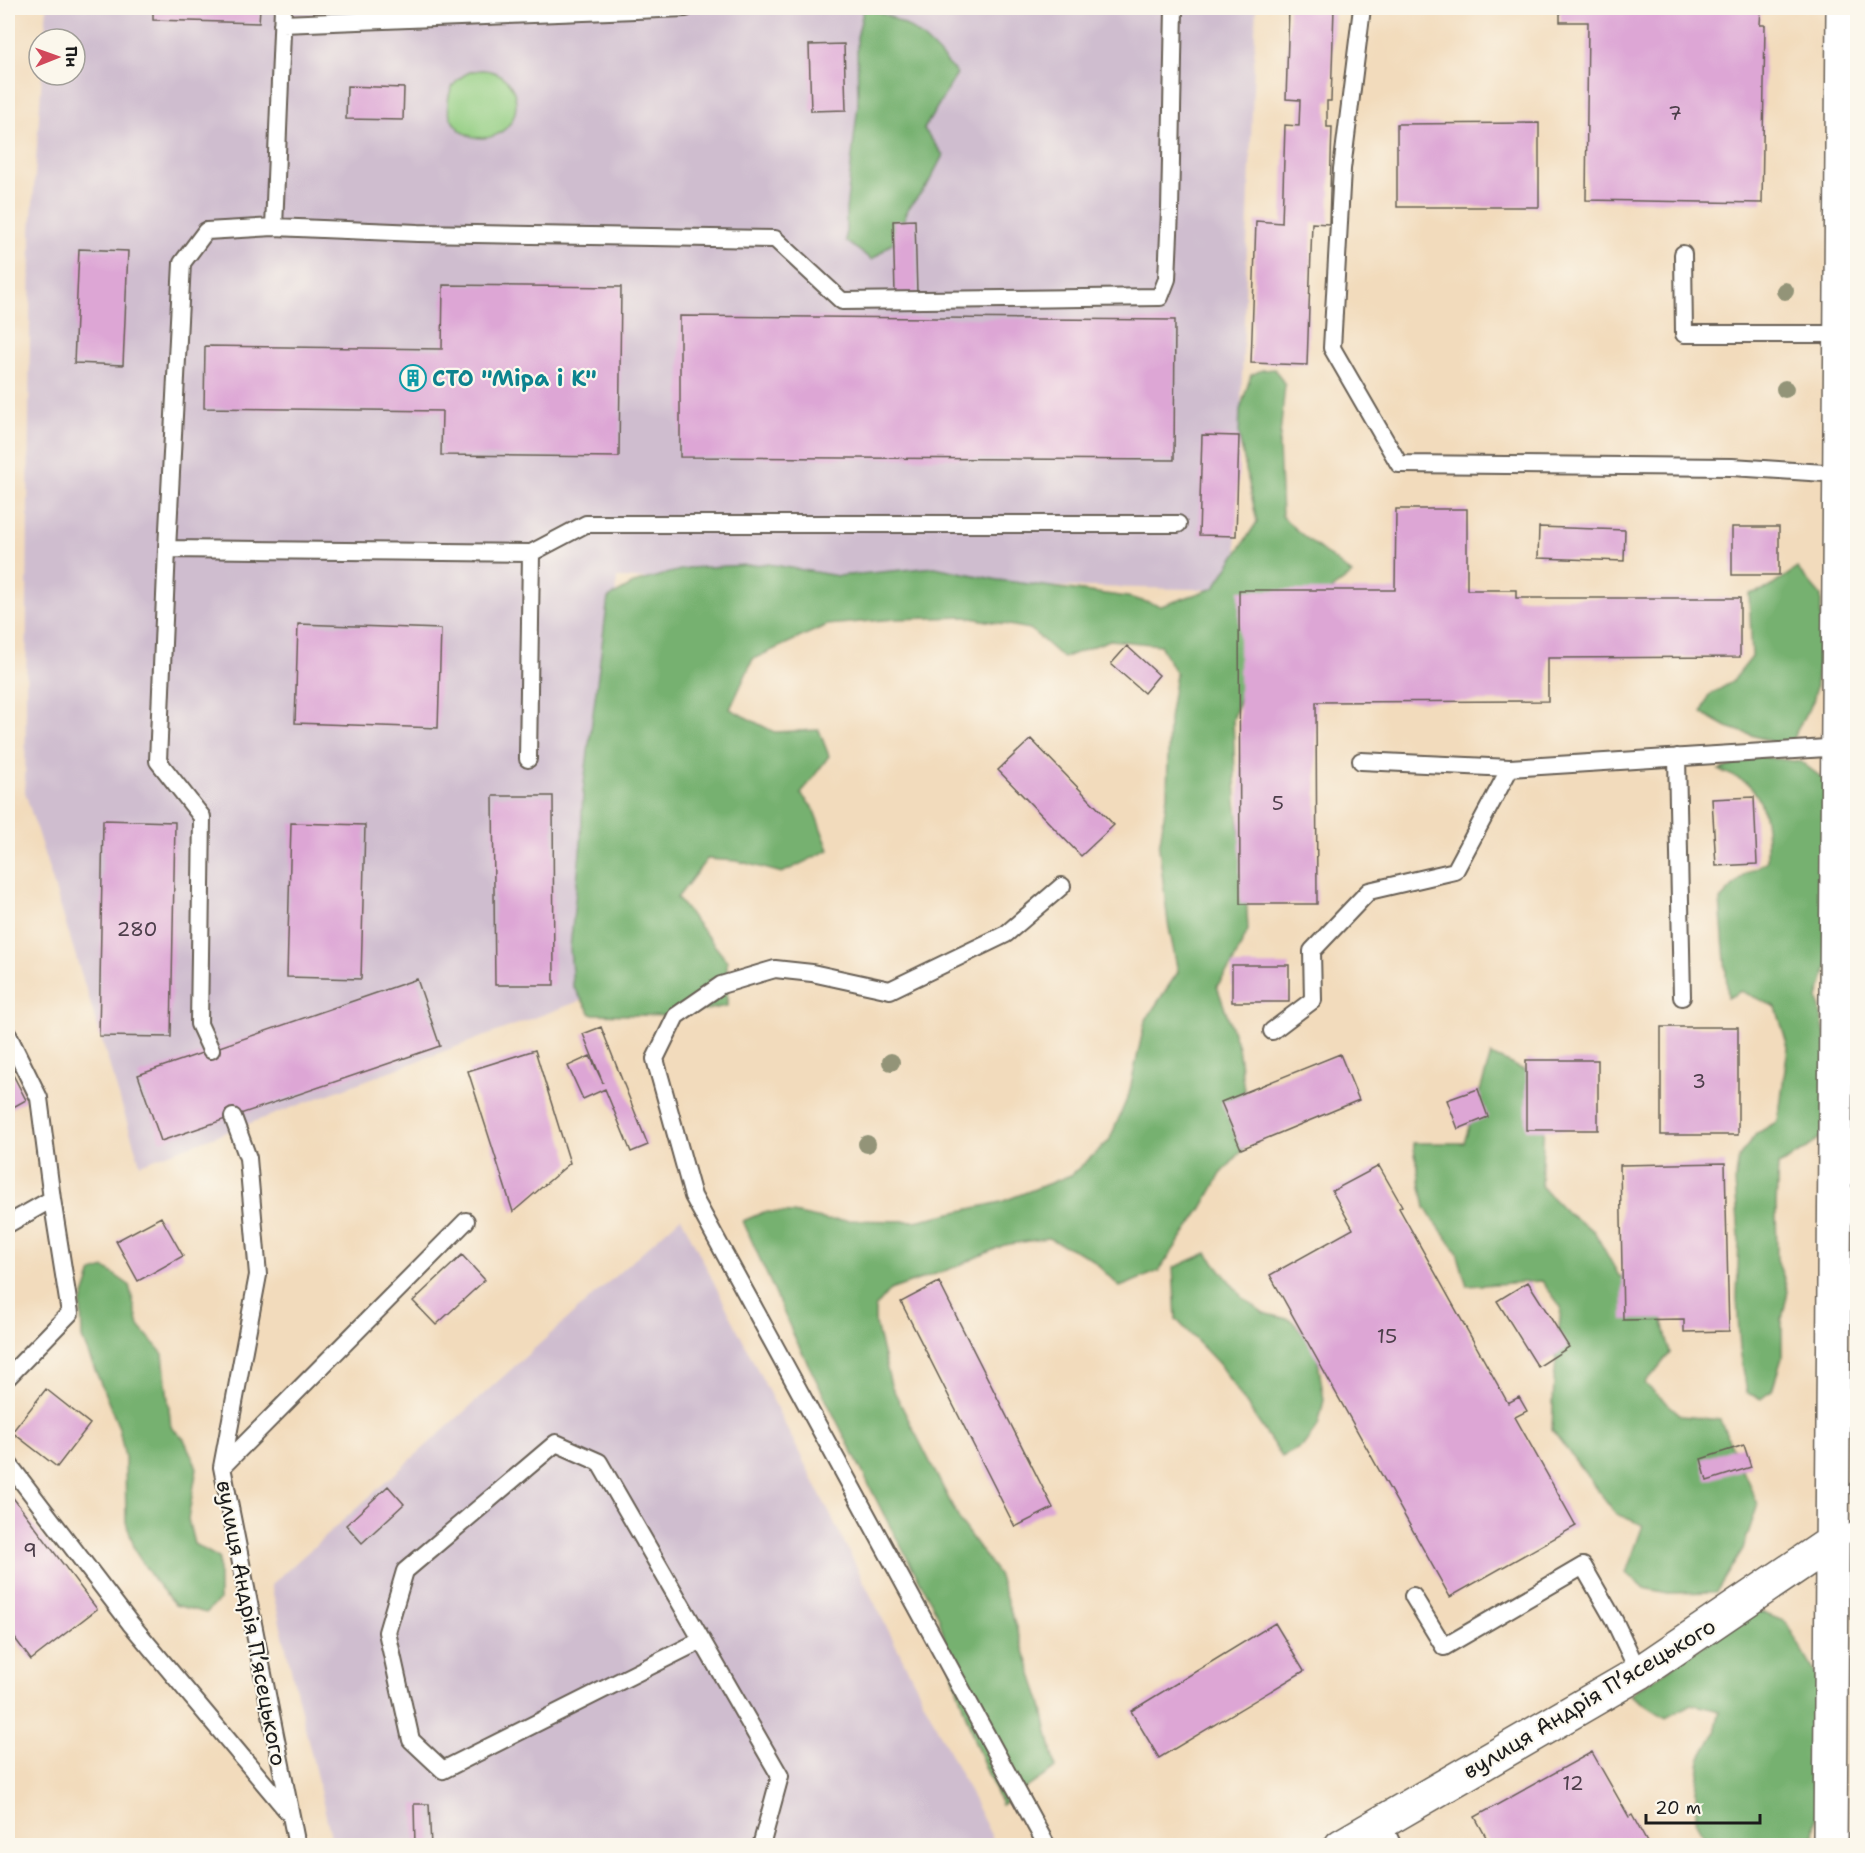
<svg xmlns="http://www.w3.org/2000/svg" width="1865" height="1853" font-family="'Shantell Sans',sans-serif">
  <rect width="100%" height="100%" fill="#fbf7ec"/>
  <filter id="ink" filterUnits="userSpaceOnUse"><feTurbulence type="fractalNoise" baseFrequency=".0167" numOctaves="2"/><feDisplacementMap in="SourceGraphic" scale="12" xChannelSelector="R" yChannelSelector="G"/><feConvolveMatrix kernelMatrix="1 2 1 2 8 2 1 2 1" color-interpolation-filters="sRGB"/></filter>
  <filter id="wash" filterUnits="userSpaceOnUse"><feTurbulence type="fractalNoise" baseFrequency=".008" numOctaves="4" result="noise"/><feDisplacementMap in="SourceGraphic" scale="24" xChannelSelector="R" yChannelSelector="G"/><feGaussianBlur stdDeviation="1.35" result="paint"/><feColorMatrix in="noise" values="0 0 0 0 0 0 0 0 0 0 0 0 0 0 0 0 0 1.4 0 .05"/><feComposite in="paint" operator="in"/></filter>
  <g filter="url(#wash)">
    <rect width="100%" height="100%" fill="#f2dbbc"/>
    <path fill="#cfbdcf" d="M47 8H1256L1236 536 1239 590 617 578 592 876 596 995 140 1164 25 792 31 231 42 75H75V39H44Z
      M681 1217 996 1845H333L271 1585Z"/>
    <path fill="#93ce82" stroke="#58754f" stroke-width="1.5" d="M448 104a34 34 0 1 1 68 0a34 34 0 1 1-68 0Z"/>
    <path fill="#76b170" stroke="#496646" stroke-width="1.5" d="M864 8C907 18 930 42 957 74L924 129 943 155 928 184 908 209 897 239 872 260 846 241V210L858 104 857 37Z
      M1275 369 1285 385 1279 446 1282 516 1295 529 1352 574 1322 597 1248 673 1233 720 1236 801 1245 874 1248 930 1232 965 1217 986 1238 1047 1251 1141 1221 1174 1202 1208 1159 1271 1120 1287 1089 1257 1048 1238 1004 1245 958 1266 890 1290 875 1308V1321L891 1385 961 1523 998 1574 1041 1701 1056 1768 1001 1805 975 1743 955 1682 939 1617 883 1513 795 1338 743 1221 764 1212 793 1213 827 1220 915 1221 1001 1202 1071 1175 1109 1141 1129 1094 1145 1021 1178 972 1168 923 1159 848 1167 796 1169 719 1176 674 1160 645 1110 640 1063 658 1030 629 966 617 895 619 827 625 753 659 730 709 774 732 819 730 829 756 801 794 813 808 829 850 782 873 738 861 707 859 677 898 727 961V1006L676 1016 591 1014 573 986 570 948 581 843 583 791 608 598 637 582 688 568 768 564 838 576 935 567 998 580 1128 597 1161 606 1214 588 1257 522 1239 436 1240 410 1251 375 1262 370Z
      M1797 568 1821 596V646L1814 699 1788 747 1727 727 1702 713 1708 696 1732 682 1752 657 1749 594 1769 588Z
      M1757 756 1801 762 1829 783 1828 965 1818 998 1828 1051 1822 1136 1802 1152 1778 1165 1776 1206 1777 1259 1788 1291 1782 1319V1358L1772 1390 1761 1399 1747 1393 1740 1349 1737 1298 1739 1237 1735 1182 1739 1157 1756 1134 1778 1121 1788 1047 1776 1007 1741 991 1728 998 1720 900 1745 874 1767 861C1767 837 1768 808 1752 788 1746 780 1728 774 1719 770Z
      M1491 1055 1531 1073 1544 1121 1541 1186 1568 1214 1594 1231 1619 1276 1657 1293 1670 1353 1645 1384 1682 1416 1720 1420 1758 1504 1743 1549 1716 1592 1668 1593 1643 1588 1626 1573 1643 1525 1616 1514 1552 1430 1554 1382 1561 1307 1542 1281 1467 1286 1457 1252 1425 1208 1413 1143H1464Z
      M1207 1253 1242 1297 1264 1313 1291 1320 1316 1348 1324 1400 1318 1426 1303 1446 1282 1457 1219 1364 1176 1319 1173 1268Z
      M105 1268 129 1285 139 1326 163 1354 171 1427 184 1439 197 1468 188 1519 194 1544 219 1558V1601L206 1613 175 1605 154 1580 136 1553 126 1522 125 1458 119 1428 82 1338 81 1305 92 1272Z
      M1756 1610 1786 1622 1819 1680 1825 1745 1813 1845H1707L1696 1822V1790L1700 1759 1715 1732 1720 1711 1691 1704 1666 1718 1630 1695Z"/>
    <g id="blocks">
      <path fill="#dda6d5" d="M153 8H260L259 23 153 20Z
        M1289 8H1334L1331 101H1327V127H1332L1329 224 1312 223 1307 365 1251 363 1256 221 1282 223 1285 125 1299 126 1300 100 1286 99Z
        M1560 8H1761L1760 25H1765L1762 203 1586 200 1588 22H1560Z
        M844 44 846 110 811 111 809 45Z
        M347 86 404 88 403 120 346 119Z
        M1539 123V207H1397V124Z
        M915 220 917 293H895L893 221Z
        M79 249 128 251 123 365 74 363Z
        M443 285 621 287 619 457 441 455 442 411 204 408 205 346 442 349Z
        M680 316 1175 320 1174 460 680 457Z
        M1202 435 1239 436 1236 536 1199 535Z
        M1396 509H1467V590H1516V598H1740V657L1548 658V701L1316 702 1317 904H1240L1239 590H1395Z
        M1539 527 1625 530 1624 561 1538 558Z
        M1732 527H1779V575H1732Z
        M298 624 441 629 438 728 295 723Z
        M1127 646 1159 675 1144 693 1111 664Z
        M1031 739 1114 825 1081 856 998 770Z
        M493 796H553L554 985H495Z
        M1754 797 1757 864 1716 866 1712 799Z
        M103 820 175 822 171 1037 99 1036Z
        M291 823 365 825 361 979 287 977Z
        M1232 965H1289V1002H1232Z
        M417 979 440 1046 161 1141 138 1075Z
        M601 1027 648 1145 631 1152 605 1089 583 1099 568 1066 590 1056 603 1083 583 1034Z
        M1661 1027H1738V1135H1661Z
        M535 1050 570 1163 513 1212 468 1071Z
        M1340 1054 1359 1100 1241 1149 1221 1102Z
        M1526 1060H1598V1130H1526Z
        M8 1065 26 1100 8 1110Z
        M1478 1089 1488 1117 1458 1129 1447 1100Z
        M1725 1163 1729 1331 1684 1332V1319L1623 1320 1620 1165Z
        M1379 1166 1402 1206 1399 1208 1508 1403 1519 1397 1527 1411 1515 1417 1576 1526 1450 1597 1270 1275 1353 1229 1332 1191Z
        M161 1217 183 1256 138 1281 116 1241Z
        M462 1255 485 1280 436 1325 413 1301Z
        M939 1282 1053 1508 1015 1527 901 1302Z
        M1528 1282 1569 1347 1538 1367 1497 1301Z
        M46 1389 90 1424 57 1467 12 1432Z
        M1744 1445 1751 1467 1707 1481 1701 1459Z
        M388 1486 404 1504 362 1543 346 1525Z
        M8 1491 97 1609 31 1660 8 1629Z
        M1275 1623 1304 1671 1159 1758 1131 1711Z
        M1592 1752 1629 1817 1632 1815 1649 1846H1491L1475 1817Z
        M414 1804H429L431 1846H415Z"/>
    </g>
  </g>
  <g filter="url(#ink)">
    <use href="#blocks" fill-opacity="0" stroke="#675f54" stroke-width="1.5"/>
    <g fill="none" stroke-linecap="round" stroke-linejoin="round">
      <defs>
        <path id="service" d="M283 8 274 227 206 231 182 263 167 549 531 553 528 759
          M1362 8 1342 169 1332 348 1399 464 1732 467 1840 474
          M282 24 686 8
          M274 227 418 233 775 239 842 301 1160 297 1167 279 1170 211 1174 8
          M1683 254 1684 334H1841
          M167 549 158 761 202 817 199 1024 211 1050
          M531 553 586 524H1178
          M1677 757 1682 997
          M1361 761 1510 768
          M1272 1031 1313 1000 1312 951 1369 891 1455 871 1510 768 1858 746
          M8 1035 39 1098 52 1199
          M233 1117 248 1158 258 1275 222 1467 297 1846
          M1834 1196 1858 1195
          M8 1224 52 1199 70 1313 8 1377
          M8 1463 130 1623 289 1813
          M222 1467 466 1221
          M1832 1542 1858 1529
          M1413 1596 1444 1647 1583 1566 1614 1620 1639 1673
          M702 1640 443 1770 411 1740 387 1632 405 1571 556 1443 599 1462 780 1776 761 1846
          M1382 1823 1393 1846
          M1047 1846 693 1196 655 1059 676 1016 721 985 775 969 812 973 890 990 1006 934 1062 886"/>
        <path id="minor" d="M1341 1846 1639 1673 1832 1542
          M1830 1846 1843 8"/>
      </defs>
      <use href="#service" stroke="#675f54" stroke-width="20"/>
      <use href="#minor" stroke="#675f54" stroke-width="36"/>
      <use href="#service" stroke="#fff" stroke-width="16"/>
      <use href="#minor" stroke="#fff" stroke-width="33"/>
    </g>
    <g fill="#939478">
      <circle cx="1785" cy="291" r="9"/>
      <circle cx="1785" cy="389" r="9"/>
      <circle cx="891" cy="1062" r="9"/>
      <circle cx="867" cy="1144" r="9"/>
    </g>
  </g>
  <defs>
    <symbol id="building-ring" viewBox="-11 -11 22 22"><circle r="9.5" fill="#fbf7ec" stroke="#0f9aa8" stroke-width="1.5"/><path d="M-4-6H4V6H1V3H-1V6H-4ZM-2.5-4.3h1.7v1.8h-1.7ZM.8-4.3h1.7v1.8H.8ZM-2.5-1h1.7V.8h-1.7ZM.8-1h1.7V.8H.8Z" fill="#0f9aa8"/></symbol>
  </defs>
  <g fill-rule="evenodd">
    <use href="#building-ring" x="398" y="363" width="30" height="30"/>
  </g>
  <g text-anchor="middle" stroke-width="4.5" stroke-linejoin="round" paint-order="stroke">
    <g font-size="20" fill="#4c3e4a">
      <text x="1675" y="120">7</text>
      <text x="1278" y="810">5</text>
      <text x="137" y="936">280</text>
      <text x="1699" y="1088">3</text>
      <text x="1387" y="1343">15</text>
      <text x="30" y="1557">9</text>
      <text x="1573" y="1790">12</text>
    </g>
    <g font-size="22" font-weight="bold" fill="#0d838f" stroke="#fbf7ec" text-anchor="start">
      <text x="432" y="386">СТО "Міра і К"</text>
    </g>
    <g font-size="22" fill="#1c1c1c" stroke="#fbf7ec">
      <text transform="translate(252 1623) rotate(79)" y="8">вулиця Андрія Пʼясецького</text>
      <text transform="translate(1589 1698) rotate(-31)" y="8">вулиця Андрія Пʼясецького</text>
    </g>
  </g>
  <rect width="1865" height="1853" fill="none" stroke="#fbf7ec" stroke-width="30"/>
  <g transform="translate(57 57) rotate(89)"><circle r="28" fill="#fbf7ec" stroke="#a29f99" stroke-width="1.5"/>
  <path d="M0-4.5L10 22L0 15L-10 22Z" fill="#d1495b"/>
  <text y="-9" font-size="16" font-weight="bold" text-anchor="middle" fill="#1c1c1c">Пн</text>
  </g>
  <path d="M1646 1814v9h114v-9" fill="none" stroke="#1c1c1c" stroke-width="3"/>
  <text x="1655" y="1814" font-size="18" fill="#1c1c1c" stroke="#fbf7ec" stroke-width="4.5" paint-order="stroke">20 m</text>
</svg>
